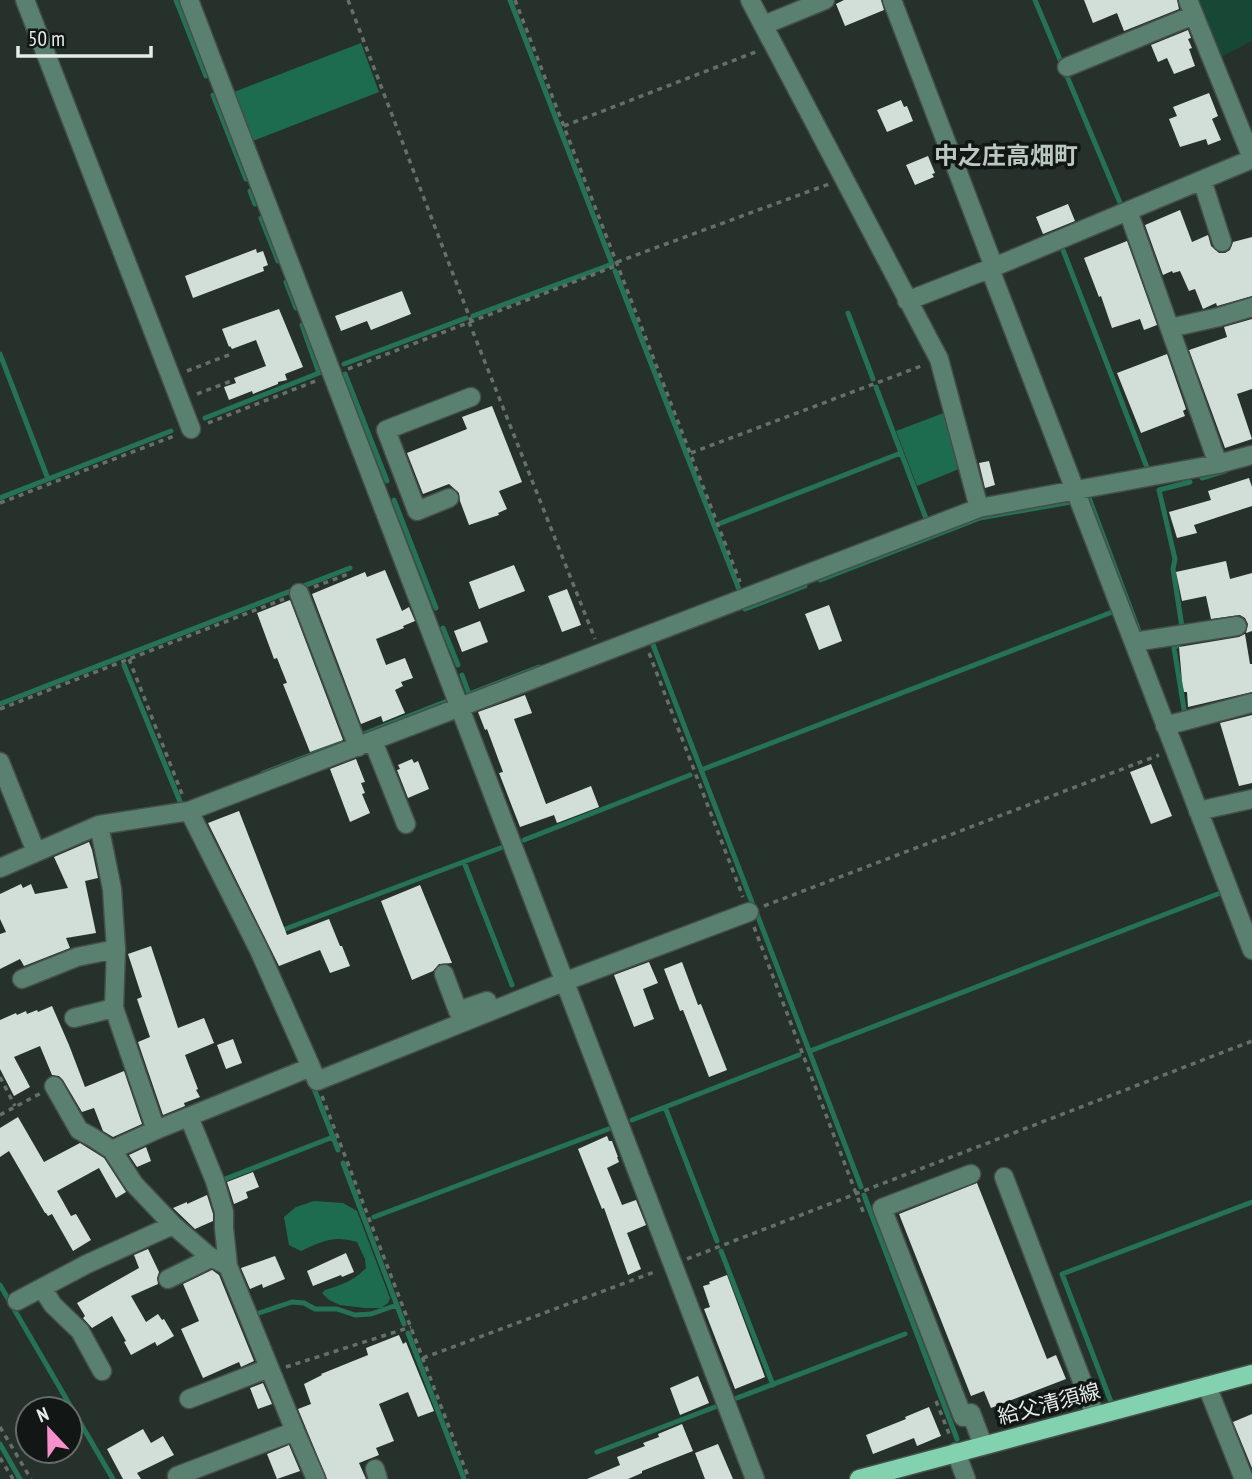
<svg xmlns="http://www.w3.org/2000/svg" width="1252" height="1479" font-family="'PT Sans Narrow','Noto Sans JP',sans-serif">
  <rect width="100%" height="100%" fill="#26312b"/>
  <path fill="#174836" d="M1196 0H1252V41L1219 58Z"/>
  <path fill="#1e6c50" d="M361 43 379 92 253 141 234 92Z
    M949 411 964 467 917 486 896 431Z
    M314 1201 343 1203 357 1211 390 1298 388 1303 381 1308H365L340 1305 329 1300 322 1293 325 1290C341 1285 354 1281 366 1268L365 1259 357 1242C334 1235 322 1241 301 1251L289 1245 284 1217 296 1207Z"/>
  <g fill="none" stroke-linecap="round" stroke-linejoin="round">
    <path stroke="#267256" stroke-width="5" d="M176 0 206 76
      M1035 0 1121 205 1116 208
      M213 95 246 179
      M250 191 255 204
      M261 218 278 261
      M1063 250 1148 470
      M615 271 740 592 735 594
      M286 282 296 308
      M848 313 873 379
      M473 316 612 264 510 0
      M0 354 48 479
      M344 364 466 318
      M345 374 387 481
      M876 387 927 521
      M205 418 319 373 302 325
      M1202 478 1225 471
      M0 498 171 431
      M1089 498 1140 634
      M394 500 436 608
      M721 523 901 453
      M820 580 980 518 1071 502
      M745 609 805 586
      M1182 627 1173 569 1175 559 1159 490 1190 482
      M443 628 458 665
      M1182 641 1174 648 1185 715
      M652 642 753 905
      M124 665 181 804
      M462 675 469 694 539 667
      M0 704 350 568
      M361 735 447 701
      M701 770 1115 611
      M263 773 342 743
      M524 840 690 775
      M464 862 512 985
      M757 914 861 1187
      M280 931 503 847
      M810 1051 1223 892
      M313 1086 338 1150
      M665 1107 717 1241
      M632 1120 799 1055
      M343 1163 404 1324
      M220 1181 333 1137
      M864 1195 957 1439
      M374 1217 611 1128
      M721 1251 773 1385
      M0 1285 113 1479
      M256 1314 292 1302 304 1303 315 1309H337L355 1315 371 1314 397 1305
      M408 1333 464 1479
      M737 1398 905 1334
      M1111 1402 1062 1274 1252 1202
      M0 1444 20 1479
      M597 1452 715 1407"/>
  </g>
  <path fill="#d1dfd8" d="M844 0H881L884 10 845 26 836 4Z
    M1084 0H1177L1179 9 1124 31 1117 13 1093 23Z
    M1188 30 1191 38 1188 39 1192 48 1189 49 1195 66 1174 74 1167 58 1158 62 1151 45Z
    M1209 93 1218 116 1212 119 1221 140 1208 145 1206 139 1180 147 1169 119 1177 116 1173 107Z
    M901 100 904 107 907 106 913 121 887 132 877 110Z
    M928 156 935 173 932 174 934 177 915 185 906 165Z
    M1068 204 1075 221 1043 234 1036 217Z
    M1180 210 1192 242 1208 235 1211 246 1219 253H1225L1230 250 1233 242 1252 237V296L1217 306 1216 303 1203 309 1195 289 1189 291 1180 271 1173 273 1172 271 1163 275 1145 225Z
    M1127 241 1157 325 1144 330 1140 319 1112 328 1101 296 1099 297 1084 258Z
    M256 249 257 253 263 251 268 265 263 267 264 271 193 298 185 276Z
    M402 291 411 314 371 330 367 321 341 331 335 316Z
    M279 309 303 367 285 374 287 380 278 382V384L253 394 252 391 229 400 224 387 236 383 234 378 266 366 256 340 232 349 230 346 229 347 222 329Z
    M1252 319V389L1237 394 1252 439 1225 448 1189 350 1227 337 1224 327Z
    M1167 354 1186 409 1183 411 1185 416 1141 433 1117 373Z
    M492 406 522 482 499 491 507 509 498 513 499 515 469 525 460 501 459 493 449 484 423 494 407 453 467 429 462 417Z
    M989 461 995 485 985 488 979 463Z
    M1249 478 1252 487V506L1194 525 1197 533 1177 538 1169 512 1211 500 1208 491Z
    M1226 561 1230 579 1252 573V631L1246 633 1248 624 1245 618 1240 615 1211 619 1206 596 1182 601 1176 572Z
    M514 565 525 591 479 609 469 582Z
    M385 570 402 611 409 607 415 621 403 626 404 628 376 639 386 665 405 658 413 678 401 682 403 686 395 690 405 713 383 722 381 716 361 724 312 594 365 572 367 577Z
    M567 589 581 625 562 632 548 596Z
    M290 600 343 740 310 752 283 684 287 683 277 658 274 659 257 613Z
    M829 605 842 641 819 650 805 614Z
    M480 621 488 642 462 652 454 631Z
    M1245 634 1250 664H1252V692L1188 707 1187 692H1184L1182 681 1179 647 1239 637Z
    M525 695 532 713 514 719 546 804 591 786 599 807 557 823 554 815 520 827 499 773 503 772 487 729 485 730 478 712Z
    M1252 715V783L1239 786 1220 723Z
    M356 759 365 782 361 783 365 793 362 794 370 813 350 822 330 769Z
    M412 759 414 763 418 761 429 789 408 798 397 770 400 769 398 765Z
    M1151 764 1172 816 1151 824 1130 772Z
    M239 811 287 935 329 919 340 946H342L350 966 330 973 320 950 279 966 208 823Z
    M89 842 92 850 98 878 85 881 96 933 66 938 70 948 24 966 20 959 0 969V934L6 932 0 919V894L21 884 23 888 31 884 35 894 68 888 54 857Z
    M420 885 452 963 439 964 433 971 412 980 381 901Z
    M151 946 178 1028 204 1018 214 1043 185 1055 198 1089 196 1090 200 1097 184 1103 185 1106 163 1115 138 1042 150 1037 137 999 142 997 128 954Z
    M649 962 658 983 643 989 654 1019 634 1027 614 975Z
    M682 962 698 1005 701 1004 727 1070 709 1077 683 1010 680 1011 664 969Z
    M52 1006 69 1045 85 1087 124 1071 142 1124 113 1137 103 1131 94 1108 82 1112 63 1080 59 1076 52 1075 40 1046 14 1057 30 1087 14 1096 0 1069V1020L16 1013 17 1015 26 1011 27 1014 37 1010 38 1012Z
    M233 1039 242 1063 226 1069 217 1045Z
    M18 1117 44 1162 80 1143 104 1158 126 1192 116 1198 99 1168 57 1191 71 1216 76 1214 91 1240 73 1251 52 1214 48 1216 46 1213H45L9 1151 0 1157V1128Z
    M607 1136 609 1141H612L618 1157H617L619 1162 607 1168 622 1205 636 1200 646 1225 627 1233 641 1269 628 1275 604 1208 602 1209 578 1149Z
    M146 1147 151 1161 137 1167 129 1155Z
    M253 1172 259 1187 246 1192 248 1198 234 1204 227 1182Z
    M977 1183 1047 1359 1056 1355 1066 1379 991 1408 984 1391 971 1396 899 1214Z
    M207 1195 213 1214V1221L195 1229 173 1208 187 1202V1204Z
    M148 1249 159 1272 157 1278 158 1284 131 1296 146 1322 158 1314 162 1320 164 1319 174 1336 157 1346 155 1342 131 1355 124 1342 126 1341 112 1316 92 1328 83 1318 85 1316 77 1303 139 1268 134 1255Z
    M346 1253 354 1272 342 1277 341 1275 313 1286 307 1271Z
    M275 1256 285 1279 263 1288 262 1284 250 1289 241 1268Z
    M212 1270 219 1275 254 1361 241 1367 239 1362 203 1378 181 1329 199 1321 183 1284Z
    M727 1275 765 1377 735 1389 704 1309 710 1307 703 1286 710 1284 709 1282Z
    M399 1335 403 1344 406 1342 434 1411 418 1417 408 1392 379 1404 394 1441 376 1448 379 1455 359 1463 366 1479H327L298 1409 311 1404 304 1384 322 1375 321 1374 368 1355 366 1348Z
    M698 1376 709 1403 680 1415 670 1388Z
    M263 1383 272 1404 258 1409 250 1388Z
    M929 1407 941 1436 917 1446 914 1438 873 1454 866 1435 906 1419 905 1417Z
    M1252 1414V1468L1233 1422Z
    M682 1424 693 1451 642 1471V1473L628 1479H587L620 1465 617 1457 645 1446 643 1443 659 1437 658 1434Z
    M143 1429 151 1443 163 1436 174 1455 137 1473 141 1479H123L107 1449Z
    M718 1444 733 1479H705L695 1453Z
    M289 1445 300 1471 277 1479 267 1454Z"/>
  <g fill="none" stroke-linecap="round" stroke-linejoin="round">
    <defs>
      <path id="minor" d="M25 0 191 429
        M189 0 755 1479
        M750 0 939 359 979 508
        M892 0 994 267
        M1188 0 1252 158
        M764 25 825 0
        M1067 67 1194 15
        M1202 180 1222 242
        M1128 211 1218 464
        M990 269 1252 950
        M907 301 994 267 1252 159
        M1170 328 1219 317 1252 307
        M449 498 417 511 386 430 471 397
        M299 593 358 747
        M1134 642 1237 626
        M1165 726 1252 703
        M373 741 406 824
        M0 762 36 852
        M189 811 259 950 311 1067
        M1198 811 1252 799
        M99 825 112 889 116 949 114 1008 156 1130
        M0 868 99 825 189 811 979 508 1218 464 1252 455
        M444 974 458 1011 487 1001
        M22 979 77 957 116 949
        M74 1018 114 1008
        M54 1086 79 1130 92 1137 112 1150 134 1184 173 1225 209 1256 228 1266 295 1431 316 1479
        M189 1117 215 1181 224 1212V1228L228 1266
        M112 1150 156 1130 311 1067 317 1081 566 981 749 912
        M971 1174 882 1208 963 1417 971 1413 983 1445
        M1004 1177 1095 1415
        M168 1279 207 1260 209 1256
        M42 1288 53 1305 80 1331 102 1371
        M17 1301 87 1264 173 1225
        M1207 1386 1244 1479
        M189 1399 269 1368
        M956 1452 966 1479
        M375 1469 378 1479
        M178 1479 177 1476 295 1431"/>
      <path id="major" d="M859 1479 1252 1374"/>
    </defs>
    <use href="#minor" stroke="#454f49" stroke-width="21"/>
    <use href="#major" stroke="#454f49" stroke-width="21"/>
    <path stroke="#66706b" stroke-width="3.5" stroke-dasharray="5 5" stroke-linecap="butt" d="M348 0 471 321
      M515 0 740 582
      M564 126 758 51
      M617 262 829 184
      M469 322 595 639
      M348 369 618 265
      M187 371 231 354
      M197 394 231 381
      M208 423 318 380
      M691 453 924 365
      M0 503 174 436
      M314 587 351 573
      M649 653 743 897
      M129 659 182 794
      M0 709 284 599
      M764 906 1159 755
      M754 927 864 1214
      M0 1077 15 1106
      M322 1096 469 1479
      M0 1115 41 1093
      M687 1259 1252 1041
      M423 1358 657 1271
      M286 1367 411 1327
      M936 1401 950 1436
      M0 1427 31 1479
      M0 1458 13 1479"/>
    <use href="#minor" stroke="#5a806f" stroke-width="18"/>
    <use href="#major" stroke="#82d2af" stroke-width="18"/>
  </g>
  <g text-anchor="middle" stroke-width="7" stroke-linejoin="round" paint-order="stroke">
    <g font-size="21" fill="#e5ece9" stroke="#121715">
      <text transform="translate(1049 1404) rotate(-15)" y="7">給父清須線</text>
    </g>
    <g font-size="24" font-weight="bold" fill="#bac8c1" stroke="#121715">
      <text x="1006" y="164">中之庄高畑町</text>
    </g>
  </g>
  <g transform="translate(49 1430) rotate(338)"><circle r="33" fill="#121715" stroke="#666c6a" stroke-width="2"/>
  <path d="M0-5L12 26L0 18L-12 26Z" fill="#f890cc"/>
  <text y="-10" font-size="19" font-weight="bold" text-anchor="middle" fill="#e5ece9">N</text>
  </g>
  <path d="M18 46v10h133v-10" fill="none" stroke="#e5ece9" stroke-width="3.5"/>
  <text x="28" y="46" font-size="21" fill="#e5ece9" stroke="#121715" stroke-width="5" paint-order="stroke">50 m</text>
</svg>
